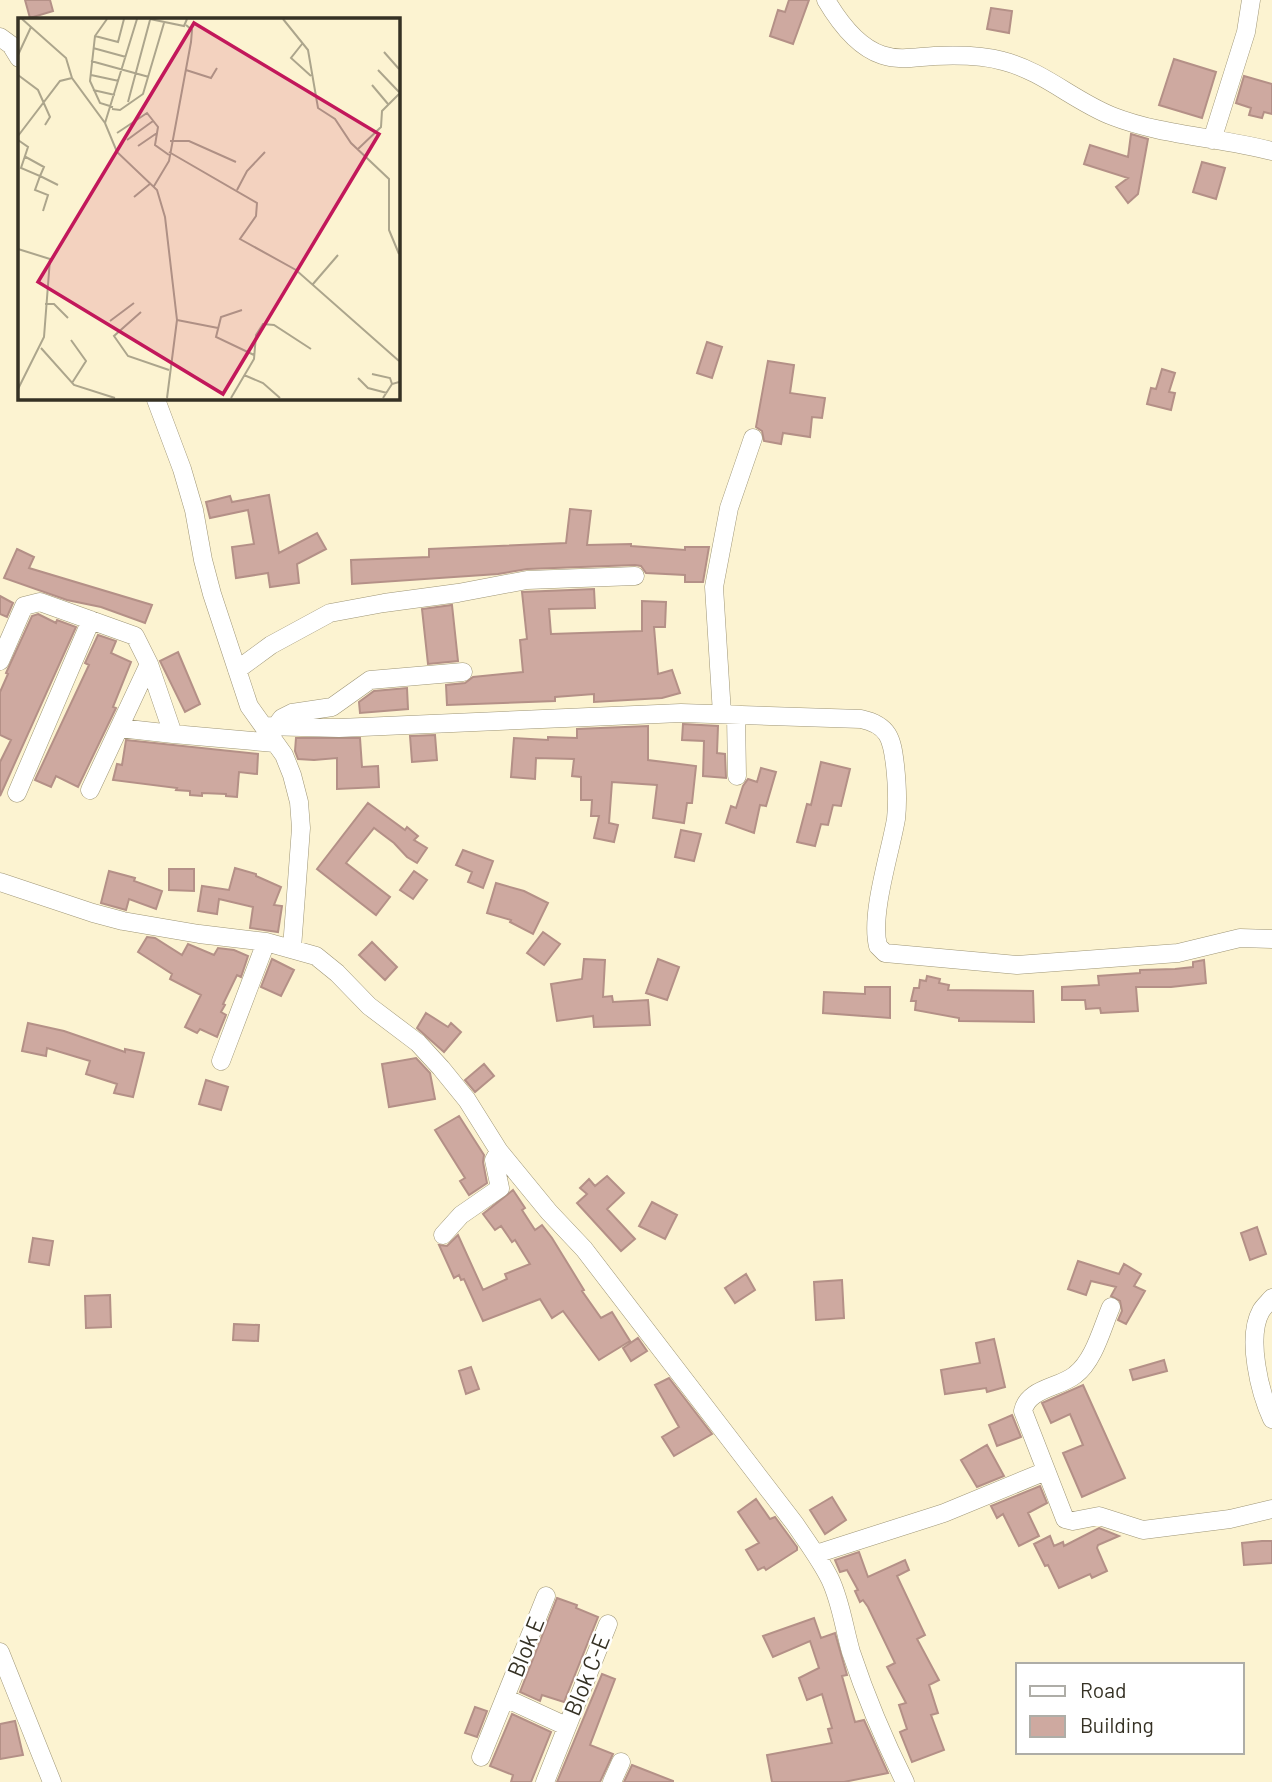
<svg xmlns="http://www.w3.org/2000/svg" width="1272" height="1782" font-family="Barlow,sans-serif">
  <rect width="100%" height="100%" fill="#fcf3d1"/>
  <path fill="#cea9a0" stroke="#b49087" stroke-width="2" d="M25 0H50L53 11 30 18Z
    M789 0H809L793 44 770 36 778 10 785 12Z
    M991 8 1012 11 1009 33 987 29Z
    M1174 59 1216 72 1202 118 1159 105Z
    M1244 76 1272 84V114L1264 112 1262 118 1249 115 1251 108 1236 103Z
    M1131 134 1148 139 1138 194 1128 203 1116 187 1128 178 1084 164 1090 145 1128 157Z
    M1202 162 1225 168 1216 199 1193 192Z
    M707 342 722 347 712 378 697 373Z
    M768 361 794 365 790 393 825 398 822 418 812 417 810 437 783 433 781 444 764 441 762 431 756 427Z
    M1162 369 1175 373 1169 392 1175 393 1171 410 1147 404 1151 388 1156 389Z
    M269 495 279 553 317 533 326 549 297 564 299 583 270 587 268 573 236 578 232 547 254 544 248 510 210 518 206 502 230 496 232 502Z
    M570 509 591 511 587 545 631 544V546L685 550V547H709L703 582H685V575L646 573 641 566 635 565 527 569 498 574 352 584 351 560 429 557V549L566 543Z
    M17 549 34 557 29 568 152 605 145 623 101 607 67 600 4 578Z
    M594 589 595 608 549 609 551 634 642 631V601L666 602 665 627H654L658 674 672 670 680 693 662 698 594 702V694L555 697V701L447 705 446 685 465 683 473 677 523 672 520 640 527 639 522 592Z
    M0 596 13 603 7 617 0 614Z
    M452 605 458 661 428 664 422 609Z
    M38 614 56 623 57 620 76 627 0 796V762L11 740 0 735V692L8 674 6 673 32 616Z
    M98 635 116 641 111 653 131 662 113 707 116 708 78 787 56 776 51 787 35 780 89 665 85 663Z
    M178 652 200 704 185 712 160 661Z
    M407 688 408 709 360 713 359 702 374 691Z
    M683 724 718 726 717 753 725 754 726 778 703 776 704 741 682 740Z
    M648 726V760L696 766 692 803H687L684 823 653 818 657 785 612 782 609 823 618 825 614 842 594 838 599 816H591L592 800H581V777L572 776 574 759 536 758 535 779 511 777 514 738 548 740V737L577 738V729Z
    M435 735 437 760 412 762 410 736Z
    M296 738H360L362 767 378 766 379 787 337 789V758L314 760 298 759 295 751Z
    M126 740 258 754 257 774 239 772 237 797 226 796V794L202 793V796L190 795V791L176 790 177 788 113 780 117 764 122 765Z
    M821 762 850 769 841 806 833 805 828 825 821 824 815 846 797 842 807 804 811 805Z
    M761 768 776 772 766 806 760 805 754 833 726 823 731 806 736 808 743 786 748 779 757 782Z
    M368 803 405 830 407 827 418 836 414 840 427 848 417 863 407 857 394 843 374 828 346 863 390 897 376 915 317 869Z
    M681 830 701 834 694 861 675 857Z
    M463 850 493 861 483 888 468 882 472 872 456 865Z
    M235 868 256 874V876L281 887 274 905 282 906 278 932 250 928 253 907 219 899 217 914 198 911 202 886 229 890Z
    M169 869H194V891L169 890Z
    M109 871 135 878 134 881 162 891 156 909 129 899 126 910 101 903Z
    M414 871 427 880 413 899 400 890Z
    M496 883 524 891 548 903 533 934 510 922 511 920 487 913Z
    M543 932 560 944 544 965 527 953Z
    M147 937 155 938 182 955 188 944 214 955 218 948 234 950 248 956 241 977 237 975 223 1004 225 1005 221 1012 226 1015 217 1037 200 1029 197 1033 185 1027 201 995 170 979 172 974 138 952Z
    M372 942 397 967 385 980 359 955Z
    M272 959 294 970 281 996 261 987Z
    M584 959 605 960 603 997 612 996 613 1002 648 1000 650 1025 594 1027 593 1016 557 1021 551 984 582 979Z
    M658 959 679 967 667 1000 646 993Z
    M1204 960 1206 983 1171 987H1136L1138 1011 1101 1013 1100 1008 1086 1009 1085 1000H1062V987L1099 985 1098 976 1140 973V970L1175 969 1193 967V962Z
    M927 976 940 979 939 983 949 985 948 990 1033 991 1034 1022 959 1021V1018L915 1010 916 1001H911L914 988H919L920 980 926 981Z
    M865 987H890V1018L823 1013 824 992 865 994Z
    M426 1013 448 1027 451 1023 461 1032 444 1052 417 1028Z
    M28 1023 64 1031 125 1052V1049L144 1053 133 1097 114 1093 117 1084 86 1074 90 1061 47 1048 46 1056 22 1051Z
    M416 1058 430 1073 435 1099 389 1107 382 1064Z
    M484 1064 494 1076 475 1092 465 1080Z
    M206 1080 228 1087 221 1110 199 1104Z
    M459 1116 484 1155 483 1162 487 1183 469 1195 460 1181 465 1178 435 1130Z
    M607 1176 624 1193 607 1209 635 1239 621 1251 577 1203 587 1194 580 1188 589 1179 595 1186Z
    M513 1190 525 1208 522 1210 535 1230 542 1225 552 1238 584 1290 582 1291 601 1318 612 1312 630 1341 599 1360 563 1311 552 1318 540 1299 483 1321 464 1279 461 1280 459 1275 454 1278 439 1245 447 1246 458 1235 483 1290 507 1279 505 1274 530 1264 515 1240 512 1242 501 1226 495 1230 483 1214Z
    M652 1202 677 1215 665 1239 639 1226Z
    M1257 1227 1266 1254 1250 1260 1241 1233Z
    M33 1238 53 1241 49 1265 29 1262Z
    M1078 1261 1119 1274 1124 1264 1141 1274 1134 1286 1145 1291 1126 1324 1118 1320 1122 1311 1120 1301 1111 1296 1116 1287 1091 1281 1086 1295 1068 1289Z
    M746 1274 755 1290 735 1303 725 1288Z
    M842 1280 844 1318 816 1320 814 1282Z
    M110 1295 111 1327 86 1328 85 1296Z
    M234 1324 259 1325 258 1341 233 1340Z
    M638 1338 647 1351 631 1361 623 1348Z
    M994 1339 1005 1387 987 1392 986 1388 945 1394 941 1370 980 1363 976 1343Z
    M1164 1360 1167 1371 1133 1380 1130 1370Z
    M471 1367 479 1389 466 1394 459 1371Z
    M669 1378 712 1434 674 1456 662 1437 679 1427 655 1385Z
    M1083 1385 1125 1478 1082 1497 1063 1453 1083 1445 1070 1414 1051 1423 1042 1403Z
    M1012 1415 1021 1437 997 1446 989 1425Z
    M987 1445 1004 1476 977 1487 961 1460Z
    M1040 1486 1047 1503 1028 1513 1039 1536 1019 1546 1003 1514 997 1518 991 1506Z
    M832 1497 846 1520 825 1534 810 1510Z
    M756 1499 770 1519 775 1517 797 1547V1550L766 1570 764 1567 758 1570 746 1550 759 1543 738 1512Z
    M1099 1528 1119 1536 1098 1545 1097 1548 1107 1571 1092 1578 1090 1574 1059 1588 1048 1565 1045 1566 1034 1544 1050 1536 1054 1546 1063 1542 1064 1546Z
    M1262 1541H1272V1563L1244 1565 1242 1543Z
    M859 1552 868 1577 905 1560 909 1570 897 1576 925 1635 917 1639 939 1680 929 1685 938 1713 931 1715 944 1750 912 1762 900 1732 907 1729 899 1705 906 1703 887 1667 895 1663 868 1607 863 1600 860 1602 855 1591 858 1590 847 1570 840 1572 835 1560Z
    M557 1598 577 1605 576 1608 598 1617 564 1702 542 1695 540 1701 520 1692Z
    M814 1618 821 1638 835 1633 847 1675 842 1676 855 1722 864 1720 888 1773 844 1782H772L767 1755 832 1743 828 1729 832 1728 822 1694 807 1700 799 1678 819 1668 810 1641 773 1657 763 1636Z
    M602 1674 615 1679 590 1745 613 1754 600 1782H557Z
    M475 1707 487 1711 477 1737 465 1733Z
    M512 1714 551 1732 531 1782H511L513 1775 490 1766Z
    M15 1721 23 1755 0 1759V1724Z
    M632 1765 673 1781V1782H624Z"/>
  <g fill="none" stroke-linecap="round" stroke-linejoin="round">
    <defs>
      <path id="minor" d="M826 0C839 22 857 47 882 55 900 61 916 57 934 56 956 55 982 55 1003 61 1043 71 1074 101 1112 116 1163 136 1219 137 1272 151
        M0 37 11 45 19 58
        M1212 140 1246 32 1251 0
        M155 397 182 469 194 510 203 560 212 594 249 706 284 755 292 775 299 802 301 828 292 948
        M0 661 24 606 40 602 135 636 149 664 173 734 275 743
        M237 670 271 645 330 613 384 603 458 593 527 580 635 576
        M722 714 714 587 729 508 753 438
        M736 715 737 776
        M264 726 339 728 681 713 861 719C889 725 892 739 895 765 897 783 898 801 896 819 890 854 870 914 878 946L885 953 1017 965 1178 953 1240 938 1272 939
        M276 726 282 718 292 713 332 707 370 680 463 672
        M119 728 173 734
        M90 790 149 664
        M17 793 91 620
        M0 882 93 913 123 921 199 934 266 942 316 956 337 973 369 1006 418 1043 441 1068 467 1100 499 1151 549 1212 584 1249 795 1524C807 1542 820 1559 830 1579 841 1602 844 1628 851 1652 866 1697 884 1740 905 1782
        M221 1061 266 942
        M443 1235 461 1215 500 1188 494 1160 499 1151
        M1272 1298C1269 1302 1264 1306 1261 1311 1246 1338 1260 1393 1272 1419
        M1111 1307C1102 1328 1094 1361 1075 1375 1059 1388 1028 1388 1023 1411L1065 1519 1073 1521 1099 1516 1143 1530 1230 1519 1272 1509
        M816 1554 944 1513 1046 1471
        M0 1652 52 1782
        M505 1698 566 1726
        M481 1757 546 1596
        M545 1782 608 1624
        M612 1782 621 1762"/>
    </defs>
    <use href="#minor" stroke="#9e9576" stroke-width="19"/>
    <use href="#minor" stroke="#fff" stroke-width="18"/>
  </g>
  <g text-anchor="middle" stroke-width="5" stroke-linejoin="round" paint-order="stroke">
    <g font-size="23" fill="#353124" stroke="#fff">
      <text transform="translate(526 1647) rotate(-68)" y="8">Blok E</text>
      <text transform="translate(587 1675) rotate(-68)" y="8">Blok C-E</text>
    </g>
  </g>
  <g transform="translate(18 18)">
    <rect width="382" height="382" fill="#fcf3d1"/>
    <path fill="none" stroke="#aca58c" stroke-width="2" d="M4 1 48 40 54 60 87 105 99 134 139 172 147 199 159 302 149 380M89 1 77 18 72 63 82 85 95 89M132 1 166 8 169 1M265 1 290 32 300 90 317 101 333 125 371 161V212L381 236M77 18 100 24 106 1M284 26 273 40 293 58M75 30 108 39M366 34 381 51M0 37 13 9M73 43 131 59M168 52 193 60 199 50M360 52 381 74M0 57 20 72 32 99 27 107M73 57 101 63M354 67 370 86M75 72 97 77M110 84 132 2M94 91 102 92 125 76 146 5M87 105 119 1M99 115 129 95 140 109 137 127 151 137M0 118 42 63 54 60M0 122 10 129 3 150 22 158 17 172 30 177 25 193M109 122 135 103M152 123H171L218 144M120 128 139 115M340 131 363 109 364 93 381 76M151 134 239 185 238 198 222 221 278 252 381 343M6 138 26 149 22 158 40 167M136 168 151 143 173 24 174 12 168 7M219 172 229 153 247 134M116 179 133 165M0 231 32 241 26 319 0 371M295 266 320 237M27 286H36L50 300M224 292 203 299 198 319 236 337M123 294 96 318 110 338 151 352M159 302 200 310M92 303 116 285M53 322 68 343 54 365M23 330 56 367 97 380M354 356 372 360 374 366M226 357 245 365 262 380M340 360 350 370 369 375M213 380 236 341 238 317 245 306 256 307 293 331M365 380 374 366 381 364"/>
    <path fill="#c2185b" fill-opacity="0.15" stroke="#c2185b" stroke-width="3.5" d="M176 5 361 116 205 376 20 264Z"/>
    <rect width="382" height="382" fill="none" stroke="#353124" stroke-width="3.5"/>
  </g>
  <rect x="1016" y="1663" width="228" height="91" fill="#ffffff" stroke="#aeada7" stroke-width="2"/>
  <rect x="1030" y="1686" width="35" height="10" fill="#ffffff" stroke="#aeada7" stroke-width="2"/>
  <text x="1080" y="1698" font-size="21" fill="#353124">Road</text>
  <rect x="1030" y="1716" width="35" height="21" fill="#cea9a0" stroke="#aeada7" stroke-width="2"/>
  <text x="1080" y="1733" font-size="21" fill="#353124">Building</text>
</svg>
